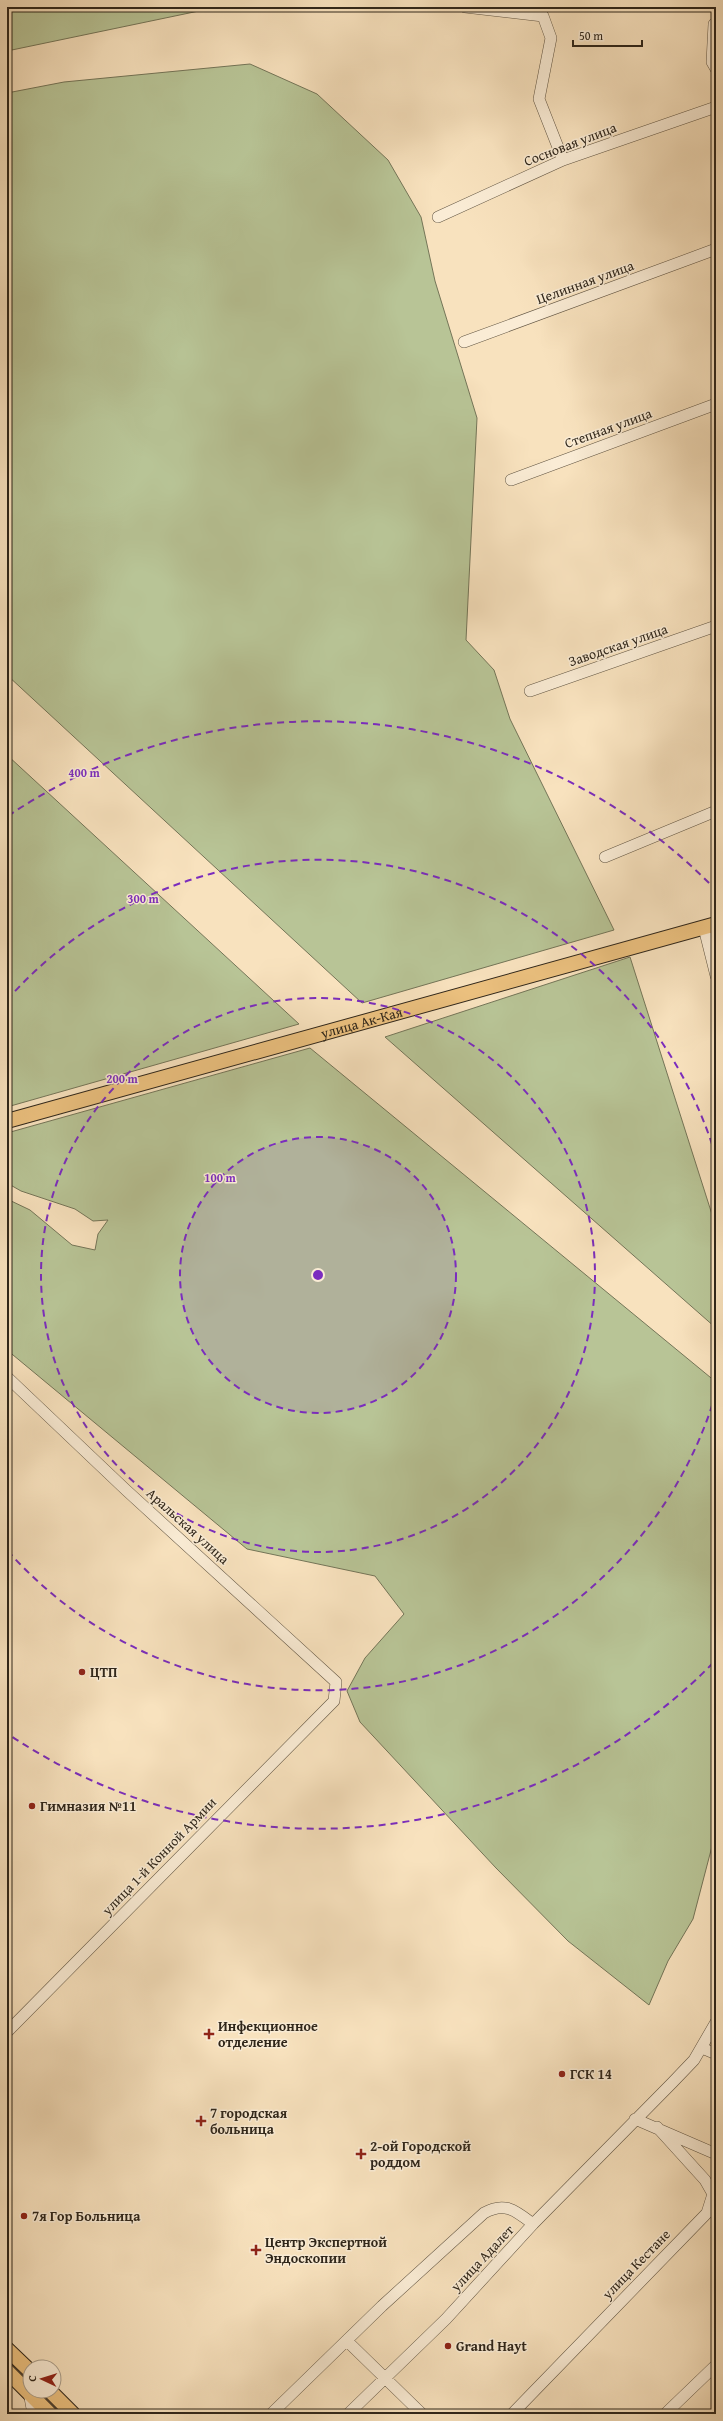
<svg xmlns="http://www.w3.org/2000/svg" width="723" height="2421" font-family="'Gentium Book Plus',serif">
  <rect width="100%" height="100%" fill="#f8e2be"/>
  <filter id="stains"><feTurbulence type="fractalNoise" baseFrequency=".005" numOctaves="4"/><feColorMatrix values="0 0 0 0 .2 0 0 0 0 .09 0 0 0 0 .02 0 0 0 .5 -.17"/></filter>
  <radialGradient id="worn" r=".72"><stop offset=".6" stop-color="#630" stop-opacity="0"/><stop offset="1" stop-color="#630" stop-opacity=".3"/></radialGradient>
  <path fill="#b8c496" stroke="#747558" d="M7 7H218L7 51Z
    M250 64 317 94 388 160 421 217 435 281 477 418 466 640 494 670 510 719 614 930 362 1003 7 675V93L64 82Z
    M7 755 299 1024 7 1107Z
    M630 957 716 1227V1328L385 1037Z
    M310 1048 716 1382V1831L693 1919 668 1961 649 2005 568 1941 496 1868 360 1722 347 1691 365 1658 404 1614 375 1576 247 1549 7 1350V1199L30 1210 72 1245 95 1250 98 1234 108 1220 93 1221 75 1209 21 1191 7 1183V1133Z"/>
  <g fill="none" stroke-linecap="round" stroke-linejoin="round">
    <defs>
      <path id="minor" d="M465 7 543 16 551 38 539 99 563 160
        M716 24H714L712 62 716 69
        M438 217 563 160 716 107
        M464 342 716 249
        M511 480 716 404
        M530 691 716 626
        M605 857 716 811
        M704 928 716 976
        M7 1377 126 1490 336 1682 334 1701 7 2032
        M702 2048 716 2054
        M635 2119 716 2154
        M347 2341 422 2414
        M29 2392 33 2414
        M271 2414 382 2306 484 2213C505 2201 516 2211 533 2224
        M348 2414 446 2319 533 2224 672 2083 694 2060 716 2022
        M512 2414 707 2213 713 2194 705 2180 657 2127
        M665 2414 716 2365"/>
      <g id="major">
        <path id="s1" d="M7 1121 716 924"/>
        <path d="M7 2349 30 2371"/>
        <path d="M7 2371 50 2414"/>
        <path d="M50 2391 73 2414"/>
      </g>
    </defs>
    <use href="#minor" stroke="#615543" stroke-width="12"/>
    <use href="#major" stroke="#2f261a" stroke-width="16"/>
    <use href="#minor" stroke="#faecd5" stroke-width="11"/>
    <use href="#major" stroke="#ecc17f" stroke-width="14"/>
  </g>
  <circle cx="318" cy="1275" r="138" fill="#7b2cbf" fill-opacity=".12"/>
  <g fill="none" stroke="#7b2cbf" stroke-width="2" stroke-dasharray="7 5">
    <circle cx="318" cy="1275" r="138"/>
    <circle cx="318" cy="1275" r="277"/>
    <path d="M716 1393A415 415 0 0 1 7 1550M7 1000A415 415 0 0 1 716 1157"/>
    <path d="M713 1663A554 554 0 0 1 8 1734M8 816A554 554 0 0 1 713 887"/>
  </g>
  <g fill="#8f2418" stroke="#faecd5" stroke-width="1.5">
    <circle cx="82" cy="1672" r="4"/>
    <circle cx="32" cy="1806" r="4"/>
    <path d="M207 2028h4v4h4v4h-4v4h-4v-4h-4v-4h4z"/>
    <circle cx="562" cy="2074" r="4"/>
    <path d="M199 2115h4v4h4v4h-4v4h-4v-4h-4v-4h4z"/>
    <path d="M359 2148h4v4h4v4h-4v4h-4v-4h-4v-4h4z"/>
    <circle cx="24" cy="2216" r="4"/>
    <path d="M254 2244h4v4h4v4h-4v4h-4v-4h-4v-4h4z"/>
    <circle cx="448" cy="2346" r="4"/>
  </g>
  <g text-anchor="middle" stroke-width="3" stroke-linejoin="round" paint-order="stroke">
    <g font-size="14" fill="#2f261a" stroke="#faecd5">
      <text transform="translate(570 144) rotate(-21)" y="5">Сосновая улица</text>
      <text transform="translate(585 282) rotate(-20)" y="5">Целинная улица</text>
      <text transform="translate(608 428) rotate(-20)" y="5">Степная улица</text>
      <text transform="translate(618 645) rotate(-19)" y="5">Заводская улица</text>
      <text dy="5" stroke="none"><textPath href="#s1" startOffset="368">улица Ак-Кая</textPath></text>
      <text transform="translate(188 1526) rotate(42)" y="5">Аральская улица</text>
      <text transform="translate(159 1856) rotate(-46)" y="5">улица 1-й Конной Армии</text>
      <text transform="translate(482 2258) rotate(-47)" y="5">улица Адалет</text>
      <text transform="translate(636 2264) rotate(-46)" y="5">улица Кестане</text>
    </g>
    <g font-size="14" font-weight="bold" fill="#2f261a" stroke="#faecd5" text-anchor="start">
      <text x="90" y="1677">ЦТП</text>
      <text x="40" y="1811">Гимназия №11</text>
      <text x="218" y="2031">Инфекционное<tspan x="218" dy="16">отделение</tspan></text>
      <text x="570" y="2079">ГСК 14</text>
      <text x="210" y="2118">7 городская<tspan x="210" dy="16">больница</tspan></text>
      <text x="370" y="2151">2-ой Городской<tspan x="370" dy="16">роддом</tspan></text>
      <text x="32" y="2221">7я Гор Больница</text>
      <text x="265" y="2247">Центр Экспертной<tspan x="265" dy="16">Эндоскопии</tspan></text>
      <text x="456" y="2351">Grand Hayt</text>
    </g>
  </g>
  <circle cx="318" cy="1275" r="6" fill="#7b2cbf" stroke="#faecd5" stroke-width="2"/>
  <g font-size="12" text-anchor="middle" font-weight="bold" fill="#7b2cbf" stroke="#faecd5" stroke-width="3" stroke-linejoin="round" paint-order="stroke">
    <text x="84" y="777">400 m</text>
    <text x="143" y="903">300 m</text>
    <text x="122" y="1083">200 m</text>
    <text x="220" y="1182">100 m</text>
  </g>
  <rect width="723" height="2421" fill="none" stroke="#f8e2be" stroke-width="24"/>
  <rect x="8" y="8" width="707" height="2405" fill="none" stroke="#2f261a" stroke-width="2"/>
  <rect x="12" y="12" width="699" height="2397" fill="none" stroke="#2f261a"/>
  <g transform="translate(42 2379) rotate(274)"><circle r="19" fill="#faecd5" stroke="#a99d8a"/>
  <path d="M0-3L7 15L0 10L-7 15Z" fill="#8f2418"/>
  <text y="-6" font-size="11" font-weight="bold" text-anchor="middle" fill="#2f261a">С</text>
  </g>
  <path d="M573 40v6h69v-6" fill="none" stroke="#2f261a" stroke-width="2"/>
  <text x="579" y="40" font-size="12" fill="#2f261a" stroke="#faecd5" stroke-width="3" paint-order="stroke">50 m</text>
  <rect width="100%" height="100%" filter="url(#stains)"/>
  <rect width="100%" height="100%" fill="url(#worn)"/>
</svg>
